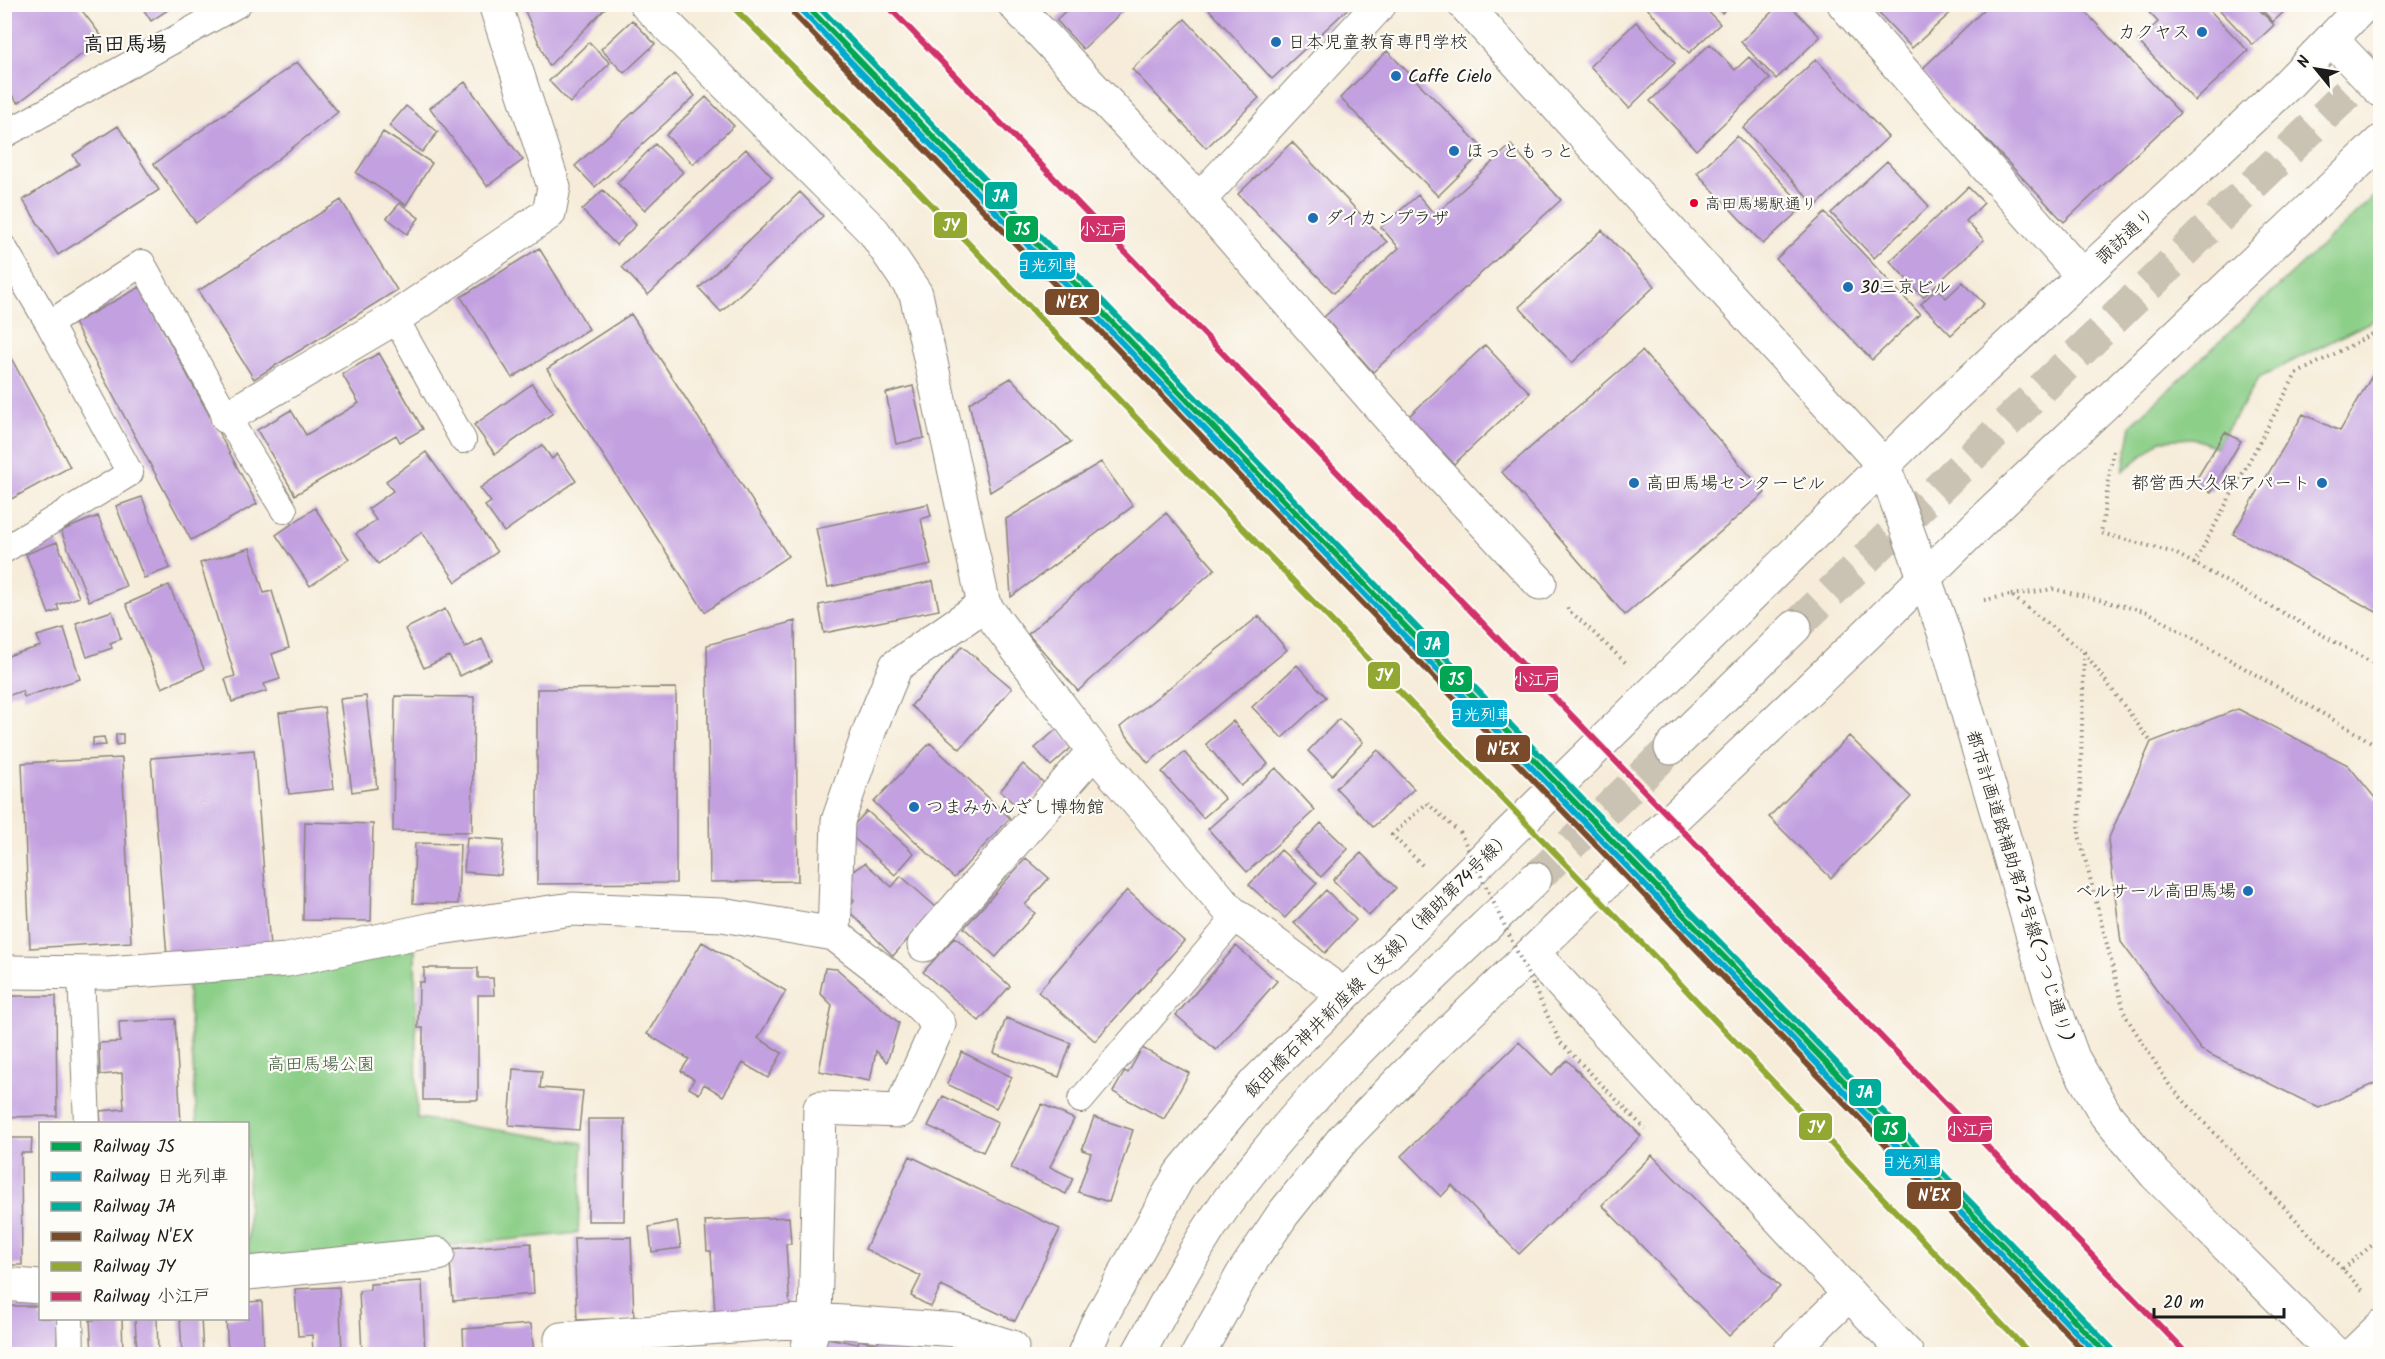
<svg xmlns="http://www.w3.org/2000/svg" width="2385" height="1359" font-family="Kalam,'Klee One',sans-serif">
  <rect width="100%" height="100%" fill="#fdfcf7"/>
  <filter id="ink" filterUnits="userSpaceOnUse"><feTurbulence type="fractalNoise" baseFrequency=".0167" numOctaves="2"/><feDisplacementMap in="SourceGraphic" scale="12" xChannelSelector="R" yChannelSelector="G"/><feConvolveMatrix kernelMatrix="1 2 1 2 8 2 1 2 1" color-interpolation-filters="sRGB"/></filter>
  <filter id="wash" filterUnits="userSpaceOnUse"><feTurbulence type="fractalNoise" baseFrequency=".008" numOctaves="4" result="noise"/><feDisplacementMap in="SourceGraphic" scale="24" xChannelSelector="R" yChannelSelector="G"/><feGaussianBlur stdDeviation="1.35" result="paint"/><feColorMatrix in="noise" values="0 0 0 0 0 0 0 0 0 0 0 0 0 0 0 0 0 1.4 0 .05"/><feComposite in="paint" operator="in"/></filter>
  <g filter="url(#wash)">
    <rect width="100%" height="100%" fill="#f6ecd9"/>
    <path fill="#8ccf88" stroke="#547652" stroke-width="1.5" d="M2380 191V317L2259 378 2216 447 2193 438 2161 440 2123 471 2131 425Z
      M415 941 417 1118 583 1143 578 1233 248 1265V1124L197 1123 187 977Z"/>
    <g id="blocks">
      <path fill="#c3a0e0" d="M4 4H77L103 38 18 103 4 85Z
        M140 4H177L151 21Z
        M522 4H609L549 66Z
        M1073 4H1130L1083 49 1056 20Z
        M1207 4H1353L1272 79 1206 6Z
        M1649 4H1701L1720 24 1689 53 1646 7Z
        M1715 4H1731L1722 13Z
        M1780 4H1789L1820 37 1776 79 1741 42Z
        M1990 4H2078L2180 113 2064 222 1921 70Z
        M2141 4H2204L2248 51 2195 101 2138 41 2158 22Z
        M2257 4H2292L2273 22Z
        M1871 5H1959L1912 48Z
        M2215 5H2255L2274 25 2253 45Z
        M1185 19 1259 98 1206 148 1132 69Z
        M632 20 655 44 624 73 601 49Z
        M1636 22 1675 63 1629 108 1590 66Z
        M589 42 610 63 570 103 549 81Z
        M1710 44 1735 70 1749 57 1770 79 1696 150 1650 101Z
        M1387 51 1485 150 1438 196 1340 98Z
        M1816 59 1888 137 1816 206 1743 128Z
        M297 62 338 112 196 223 154 164Z
        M675 74 695 96 595 187 575 166Z
        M465 82 523 160 487 186 430 108Z
        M706 97 734 126 693 164 666 135Z
        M406 106 438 132 422 152 389 126Z
        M118 126 159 190 58 255 23 200 79 164 73 155Z
        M383 132 432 163 406 205 356 173Z
        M1737 136 1804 206 1763 244 1697 173Z
        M1292 142 1387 242 1334 293 1238 194Z
        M655 144 683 172 645 210 617 183Z
        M1511 145 1561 200 1373 372 1324 317 1399 248 1381 227 1418 195 1435 215Z
        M746 149 772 177 648 295 622 267Z
        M1887 161 1929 206 1874 258 1831 213Z
        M1968 187 1984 203 1966 221 1984 240 1923 297 1890 261Z
        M603 190 636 225 616 245 582 210Z
        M800 192 823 216 721 312 699 288Z
        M341 200 397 290 254 379 198 291Z
        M400 203 419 218 407 234 387 218Z
        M1825 213 1920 314 1872 360 1776 259Z
        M1602 230 1655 286 1572 363 1519 307Z
        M539 248 589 329 512 378 461 297Z
        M1963 282 1984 304 1951 335 1921 304 1937 288 1946 298Z
        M140 287 257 504 191 540 74 323Z
        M631 314 788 556 705 612 547 369Z
        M4 345 70 467 4 503Z
        M1485 345 1530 393 1454 464 1409 416Z
        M1642 351 1765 493 1625 615 1502 472Z
        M379 353 423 429 400 442 396 435 295 495 257 430 291 410 306 435 359 403 342 374Z
        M2380 362V614L2233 534 2303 414 2340 431Z
        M1011 378 1071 442 990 492 969 403Z
        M532 384 553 413 495 454 474 425Z
        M913 386 924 438 896 444 886 393Z
        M2225 432 2241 441 2211 492 2194 483Z
        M542 445 552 459 557 454 576 481 504 532 485 506 491 502 480 488Z
        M426 452 497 552 456 582 422 532 378 564 356 534 376 520 368 509 393 491 386 481Z
        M1101 462 1133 506 1011 597 1006 519Z
        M142 497 170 568 144 578 116 506Z
        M928 504 931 516 921 519 931 565 828 587 816 528Z
        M315 508 349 559 310 586 276 535Z
        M1166 513 1215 569 1078 691 1028 634Z
        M98 516 126 586 89 601 61 531Z
        M57 542 79 597 57 605 59 610 49 614 26 554Z
        M250 548 264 593 272 591 289 648 272 654 280 679 264 684 267 691 232 702 225 679 235 676 200 563Z
        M933 581 939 610 824 633 819 605Z
        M169 585 204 669 162 688 126 604Z
        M445 609 465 648 482 639 492 660 460 676 449 656 424 668 405 629Z
        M4 610 11 627 4 630Z
        M112 611 121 639 110 643 112 648 87 657 76 623Z
        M1259 616 1287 650 1148 763 1120 727Z
        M795 621 798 881 710 882 707 645Z
        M64 628 80 679 24 697 22 691 4 697V657L41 646 37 636Z
        M962 646 1012 688 960 749 911 706Z
        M1297 665 1326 697 1282 738 1252 707Z
        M676 688V883L537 884V689Z
        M366 696 377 788 352 792 340 699Z
        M395 696 474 697 472 832 393 831Z
        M324 707 334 789 289 794 279 713Z
        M2238 709 2348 765 2380 804V1081L2319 1108 2201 1050 2121 942 2108 840 2151 742Z
        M1339 719 1363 742 1332 775 1308 751Z
        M1233 721 1268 764 1241 786 1206 744Z
        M1058 728 1073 746 1051 766 1035 748Z
        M116 734H123V744L116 745Z
        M1849 736 1911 797 1831 878 1769 817Z
        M104 737 106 745 93 746V738Z
        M930 743 1010 818 954 878 874 802Z
        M254 750 270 947 167 956 151 758Z
        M1378 750 1414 789 1373 827 1336 788Z
        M1184 752 1225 799 1203 818 1162 772Z
        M122 758 131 942 30 948 22 763Z
        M1023 764 1045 784 1022 811 1000 791Z
        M1276 768 1315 810 1247 872 1208 829Z
        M867 811 914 853 895 875 847 832Z
        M305 822 373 824 371 921 303 920Z
        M1321 823 1348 849 1321 877 1294 850Z
        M467 837 504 840 501 875 464 872Z
        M415 843 460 844 458 904 413 903Z
        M1281 850 1317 883 1285 918 1249 885Z
        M1361 853 1396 888 1369 916 1333 880Z
        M1026 858 1049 878 1025 905 1035 913 996 957 964 928Z
        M865 863 892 887 901 876 936 907 893 956 848 910 854 900 846 890 847 875Z
        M1127 890 1184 941 1095 1041 1038 992Z
        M1326 890 1356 920 1325 953 1294 923Z
        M955 937 1010 986 979 1021 923 972Z
        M702 942 786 991 758 1038 782 1053 768 1078 743 1063 723 1096 704 1084 699 1094 689 1088 694 1079 681 1071 689 1059 647 1034Z
        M1236 946 1277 981 1216 1050 1176 1015Z
        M424 968H478V978H493L494 995H478V1100H423V1028H418L419 982H424Z
        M825 968 837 969 899 1023 887 1062 876 1051 870 1081 819 1071 832 1005 820 993Z
        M4 996H56L57 1116 5 1117Z
        M1006 1018 1071 1043 1059 1077 994 1053Z
        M175 1019 181 1124H101L100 1111 124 1109 122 1073 100 1075 99 1043 120 1042 119 1022Z
        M1519 1042 1552 1075 1567 1060 1641 1136 1519 1254 1452 1185 1441 1197 1401 1156Z
        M1142 1048 1189 1073 1164 1119 1113 1092 1125 1071 1128 1073Z
        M962 1052 1012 1077 996 1108 947 1084Z
        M513 1069 542 1071 540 1088 583 1091 579 1130 509 1125Z
        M943 1096 998 1122 983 1152 928 1126Z
        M1042 1104 1074 1119 1050 1167 1073 1178 1066 1194 1011 1168Z
        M1094 1117 1133 1130 1109 1202 1078 1192 1091 1153 1082 1150Z
        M588 1119H625L624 1221H588Z
        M4 1138H32L31 1153H21L22 1265H4Z
        M1652 1155 1780 1287 1729 1336 1602 1205Z
        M910 1156 1060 1229 1015 1321 941 1286 931 1307 911 1296 921 1276 865 1249Z
        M789 1217 791 1244H786L790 1310 715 1314 711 1251H707L705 1221Z
        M677 1221 681 1248 652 1252 649 1227Z
        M631 1237 634 1318 577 1320 574 1238Z
        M531 1243 534 1294 453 1301 449 1249Z
        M422 1281 425 1354H362L359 1291 370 1290V1284Z
        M339 1287 342 1352 313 1353 312 1335 298 1336 295 1289Z
        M262 1301 264 1354H228L226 1318H248V1302Z
        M4 1306H40V1318H58L57 1354H4Z
        M122 1318 123 1354H92L90 1320Z
        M142 1318H157L158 1354H137L135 1319Z
        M180 1318H201L203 1354H182Z
        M531 1324 534 1354H464L463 1329Z
        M827 1338 858 1344 859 1340 926 1354H824Z"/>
    </g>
  </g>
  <g filter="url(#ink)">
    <use href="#blocks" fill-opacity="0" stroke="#89847a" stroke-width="1.5"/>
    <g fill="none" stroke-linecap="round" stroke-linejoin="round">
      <path stroke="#cac2b3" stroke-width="33" stroke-dasharray="33 16" stroke-linecap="butt" d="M1795 627 2380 62
        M1535 879 1671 748"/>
      <defs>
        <path id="lane" d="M4 135 238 4
          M4 248 49 324 130 473 4 550
          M395 318 463 440
          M49 324 142 263 227 417 284 510
          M81 973 87 1124
          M1081 1100 1237 916
          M70 1318 71 1354
          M2348 1354 2380 1323"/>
        <path id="street" d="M646 4 874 232 916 294 984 605 1094 751 1230 911 1344 995
          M1014 4 1199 200 1427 461 1540 583
          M1844 4 2082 276
          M1199 200 1380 4
          M227 417 395 318 549 213 554 187 495 4
          M834 934 838 821 870 729 896 666 984 605
          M924 945 1094 751
          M1533 953 1849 1294
          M4 972 107 973 287 960 433 929 572 909 722 915 834 934 898 983 939 1024 900 1111 820 1108 815 1320 806 1354
          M248 1273 438 1254
          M4 1284 40 1287
          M561 1354V1339L815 1320 957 1330 1012 1347"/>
        <path id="secondary" d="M1464 4 1884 466 1945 635 2051 998 2073 1058 2106 1115 2155 1174 2335 1354
          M2332 40 2380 90
          M1788 1354 1849 1294 1907 1354"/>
        <path id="primary" d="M1671 748 1795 627
          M1084 1354 1096 1326 1180 1174 1256 1082 1949 401 2284 88 2365 4
          M1138 1354C1166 1304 1192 1252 1225 1205 1314 1083 1427 983 1535 879
          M1198 1354 1242 1275 1283 1214 1344 1138 1431 1049 1865 636 1991 512 2380 142"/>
      </defs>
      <use href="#lane" stroke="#89847a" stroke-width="28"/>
      <use href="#street" stroke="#89847a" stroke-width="35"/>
      <use href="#secondary" stroke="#89847a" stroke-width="35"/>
      <use href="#primary" stroke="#89847a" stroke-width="35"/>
      <path stroke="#89847a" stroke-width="4" stroke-dasharray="1.5 4.5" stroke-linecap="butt" d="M2113 451 2101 533 2175 553 2380 667
        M2194 564 2296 374 2380 330
        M2011 595 2054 589 2148 612 2380 747
        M1984 600 2011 595 2084 652 2151 742
        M1567 608 1627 664
        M2084 652 2079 835 2125 1015 2170 1086 2365 1293
        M1422 865 1392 835 1427 803 1457 830
        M2342 1269 2380 1239"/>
      <use href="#lane" stroke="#fff" stroke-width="26"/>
      <use href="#street" stroke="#fff" stroke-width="33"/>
      <use href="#secondary" stroke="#fff" stroke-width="33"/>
      <use href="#primary" stroke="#fff" stroke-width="33"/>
      <path stroke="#89847a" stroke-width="4" stroke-dasharray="1.5 4.5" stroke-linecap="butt" d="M1460 832 1560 1042 1645 1129"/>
      <defs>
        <path id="rail-1" d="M805 4 2107 1354"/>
        <path id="rail-2" d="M800 9 2097 1354"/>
        <path id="rail-3" d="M816 4 2112 1349"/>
        <path id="rail-4" d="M794 14 2087 1354"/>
        <path id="rail-5" d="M730 4 917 190 1657 959 2030 1354"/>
        <path id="rail-6" d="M886 4 2187 1354"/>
      </defs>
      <use href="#rail-1" stroke="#fdfcf7" stroke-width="10"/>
      <use href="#rail-2" stroke="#fdfcf7" stroke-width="10"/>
      <use href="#rail-3" stroke="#fdfcf7" stroke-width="10"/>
      <use href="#rail-4" stroke="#fdfcf7" stroke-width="10"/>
      <use href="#rail-5" stroke="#fdfcf7" stroke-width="10"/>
      <use href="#rail-6" stroke="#fdfcf7" stroke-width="10"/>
      <use href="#rail-1" stroke="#00a651" stroke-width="6"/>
      <use href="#rail-2" stroke="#00a9ce" stroke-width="6"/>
      <use href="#rail-3" stroke="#00ac9a" stroke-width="6"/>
      <use href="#rail-4" stroke="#7a4b2a" stroke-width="6"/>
      <use href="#rail-5" stroke="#93a833" stroke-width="6"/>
      <use href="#rail-6" stroke="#d13169" stroke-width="6"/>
    </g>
  </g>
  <g fill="#1f6fb2" stroke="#fdfcf7" stroke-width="2">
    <circle cx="2202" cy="32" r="6"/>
    <circle cx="1276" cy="42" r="6"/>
    <circle cx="1396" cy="76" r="6"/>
    <circle cx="1454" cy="151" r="6"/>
    <circle cx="1313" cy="218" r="6"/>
    <circle cx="1848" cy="287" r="6"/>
    <circle cx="1634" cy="483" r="6"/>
    <circle cx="2322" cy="483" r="6"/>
    <circle cx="914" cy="807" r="6"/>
    <circle cx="2248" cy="891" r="6"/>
  </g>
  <circle fill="#e4002b" stroke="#fdfcf7" stroke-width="2" cx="1694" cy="203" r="5"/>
  <g text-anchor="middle" stroke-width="4.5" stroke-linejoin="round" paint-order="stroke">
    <g font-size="16" fill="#1c1c1c" stroke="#fdfcf7" text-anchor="start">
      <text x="1705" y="209">高田馬場駅通り</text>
    </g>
    <g font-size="18" fill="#1c1c1c" stroke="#fdfcf7" text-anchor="start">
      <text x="2190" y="38" text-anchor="end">カクヤス</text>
      <text x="1288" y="48">日本児童教育専門学校</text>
      <text x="1408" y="82">Caffe Cielo</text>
      <text x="1466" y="157">ほっともっと</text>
      <text x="1325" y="224">ダイカンプラザ</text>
      <text x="1860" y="293">30三京ビル</text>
      <text x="1646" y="489">高田馬場センタービル</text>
      <text x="2310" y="489" text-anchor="end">都営西大久保アパート</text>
      <text x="926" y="813">つまみかんざし博物館</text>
      <text x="2236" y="897" text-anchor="end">ベルサール高田馬場</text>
    </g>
    <g font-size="18" fill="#1c1c1c" stroke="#fdfcf7">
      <text transform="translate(2125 236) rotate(-43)" y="6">諏訪通り</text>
      <text transform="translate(2020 886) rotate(73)" y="6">都市計画道路補助第72号線(つつじ通り)</text>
      <text transform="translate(1378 964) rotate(-45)" y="6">飯田橋石神井新座線（支線）（補助第74号線）</text>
    </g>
    <g font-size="18" fill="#435b42" stroke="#fdfcf7">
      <text x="321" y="1070">高田馬場公園</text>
    </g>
    <g font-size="21" font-weight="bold" fill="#1c1c1c" stroke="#fdfcf7">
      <text x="125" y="51">高田馬場</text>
    </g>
  </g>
  <g stroke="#fdfcf7" stroke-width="2">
    <rect x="984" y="181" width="34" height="29" rx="6" fill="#00ac9a"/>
    <rect x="933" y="211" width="35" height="28" rx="6" fill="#93a833"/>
    <rect x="1005" y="215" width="34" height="28" rx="6" fill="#00a651"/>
    <rect x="1080" y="215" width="46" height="28" rx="6" fill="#d13169"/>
    <rect x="1019" y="251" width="57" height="29" rx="6" fill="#00a9ce"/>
    <rect x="1044" y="288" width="56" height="28" rx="6" fill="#7a4b2a"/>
    <rect x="1416" y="630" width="34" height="28" rx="6" fill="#00ac9a"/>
    <rect x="1367" y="661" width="34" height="29" rx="6" fill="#93a833"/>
    <rect x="1439" y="665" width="34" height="28" rx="6" fill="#00a651"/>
    <rect x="1514" y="665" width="45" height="28" rx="6" fill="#d13169"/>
    <rect x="1451" y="699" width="57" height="29" rx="6" fill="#00a9ce"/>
    <rect x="1475" y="734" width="56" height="29" rx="6" fill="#7a4b2a"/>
    <rect x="1848" y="1078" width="34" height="29" rx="6" fill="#00ac9a"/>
    <rect x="1798" y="1112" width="35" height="29" rx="6" fill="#93a833"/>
    <rect x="1947" y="1115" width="46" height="28" rx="6" fill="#d13169"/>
    <rect x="1873" y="1115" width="34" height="28" rx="6" fill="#00a651"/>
    <rect x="1884" y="1148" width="57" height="29" rx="6" fill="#00a9ce"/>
    <rect x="1906" y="1181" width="56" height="29" rx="6" fill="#7a4b2a"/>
  </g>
  <g font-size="16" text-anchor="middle" font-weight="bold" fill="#fff">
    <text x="1001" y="202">JA</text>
    <text x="951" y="231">JY</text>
    <text x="1022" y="235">JS</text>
    <text x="1103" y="235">小江戸</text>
    <text x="1047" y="271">日光列車</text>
    <text x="1072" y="308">N'EX</text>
    <text x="1433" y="650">JA</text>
    <text x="1384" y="681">JY</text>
    <text x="1456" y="685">JS</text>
    <text x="1536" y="685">小江戸</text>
    <text x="1480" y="720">日光列車</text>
    <text x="1503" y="755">N'EX</text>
    <text x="1865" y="1098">JA</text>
    <text x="1816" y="1133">JY</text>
    <text x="1970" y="1135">小江戸</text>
    <text x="1890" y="1135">JS</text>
    <text x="1912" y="1168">日光列車</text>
    <text x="1934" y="1201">N'EX</text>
  </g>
  <rect width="2385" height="1359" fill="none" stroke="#fdfcf7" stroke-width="24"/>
  <rect x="39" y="1122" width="210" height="198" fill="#fdfcf7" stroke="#a3a29f" stroke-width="1.5"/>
  <rect x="51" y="1142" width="30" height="9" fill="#00a651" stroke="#a3a29f" stroke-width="1.5"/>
  <text x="93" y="1152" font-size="18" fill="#1c1c1c">Railway JS</text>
  <rect x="51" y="1172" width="30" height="9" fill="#00a9ce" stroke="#a3a29f" stroke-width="1.5"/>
  <text x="93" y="1182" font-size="18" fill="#1c1c1c">Railway 日光列車</text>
  <rect x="51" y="1202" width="30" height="9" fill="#00ac9a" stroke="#a3a29f" stroke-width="1.5"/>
  <text x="93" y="1212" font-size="18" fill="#1c1c1c">Railway JA</text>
  <rect x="51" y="1232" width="30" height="9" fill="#7a4b2a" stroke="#a3a29f" stroke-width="1.5"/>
  <text x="93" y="1242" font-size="18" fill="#1c1c1c">Railway N'EX</text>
  <rect x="51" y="1262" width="30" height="9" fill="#93a833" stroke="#a3a29f" stroke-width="1.5"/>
  <text x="93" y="1272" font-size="18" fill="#1c1c1c">Railway JY</text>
  <rect x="51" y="1292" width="30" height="9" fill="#d13169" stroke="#a3a29f" stroke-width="1.5"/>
  <text x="93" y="1302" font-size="18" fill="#1c1c1c">Railway 小江戸</text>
  <g transform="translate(2316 69) rotate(300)" stroke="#fdfcf7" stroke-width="4.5" paint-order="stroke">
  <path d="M0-4.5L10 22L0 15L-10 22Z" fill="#1c1c1c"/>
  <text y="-9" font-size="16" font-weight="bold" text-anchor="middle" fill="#1c1c1c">N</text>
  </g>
  <path d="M2154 1308v9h130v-9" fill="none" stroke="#1c1c1c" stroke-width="3"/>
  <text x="2163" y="1308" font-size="18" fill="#1c1c1c" stroke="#fdfcf7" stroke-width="4.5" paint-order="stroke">20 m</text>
</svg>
